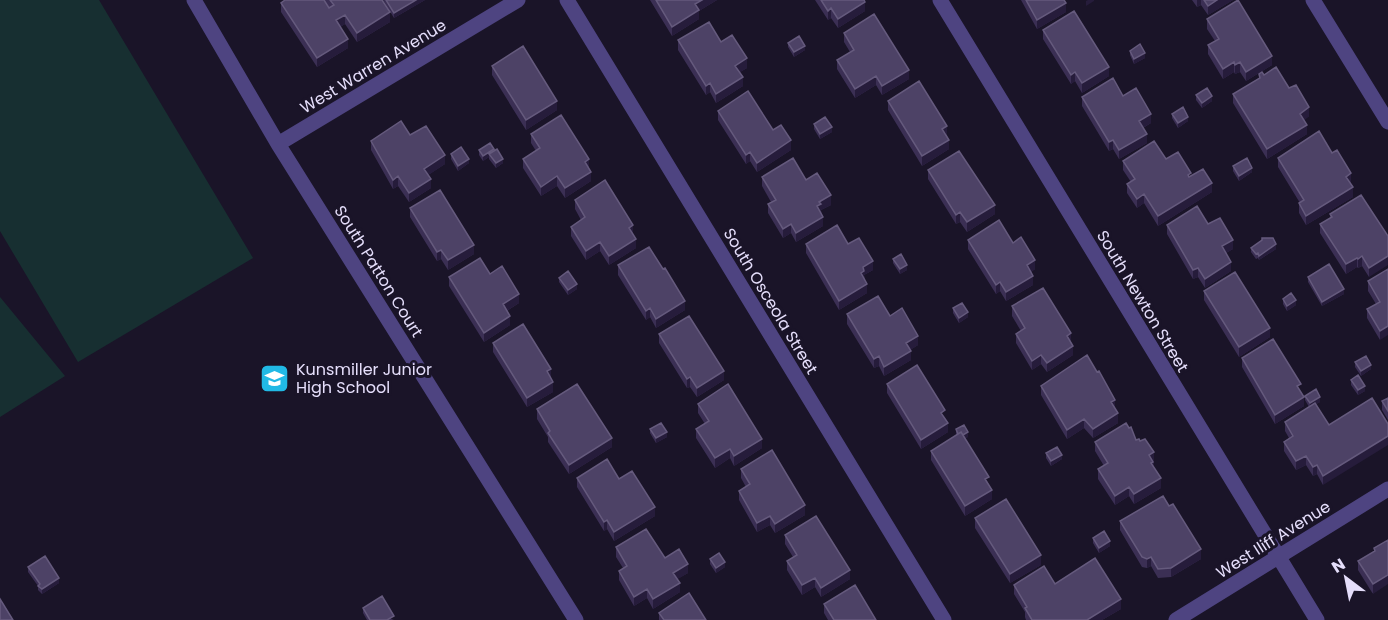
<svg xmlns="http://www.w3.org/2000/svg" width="1388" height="620" font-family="Poppins,sans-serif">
  <rect width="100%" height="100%" fill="#1a1428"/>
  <path fill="#172f31" d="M0 0H99L253 258 78 362 0 231Z
    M0 297 65 376 0 417Z"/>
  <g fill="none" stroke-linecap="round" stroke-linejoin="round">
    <path stroke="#4e4481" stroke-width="15" d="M194 0 278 144 576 620
      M567 0 944 620
      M940 0 1317 620
      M1313 0 1388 122
      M278 144 518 0
      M1176 620 1388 489"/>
  </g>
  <path fill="#3b2f54" d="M324 0H348L390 22 357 42 345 24 340 27 348 48 317 67 281 12V3Z
    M383 0H425L394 18Z
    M650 0H717L699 11V19L672 36Z
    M815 0H864L865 11 838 28 831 18 828 20Z
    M1021 0H1064L1066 12 1037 29Z
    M1192 0H1233L1208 15 1201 5 1197 7Z
    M1207 19 1272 65 1246 81 1240 72 1235 74 1234 72 1223 79 1208 54V45L1215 41 1207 29Z
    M1043 30 1109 76 1082 93 1075 81 1071 84 1043 39Z
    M844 33 909 79 882 95 876 85 855 98 837 69V60L850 52 844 42Z
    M678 40 721 42 747 68 740 72 743 86 716 103 710 92 706 95 678 50Z
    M788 43 805 50 794 57 788 47Z
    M1130 51 1145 58 1134 64 1130 55Z
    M492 66 557 110 526 130 492 75Z
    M1259 74 1264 75 1309 116 1304 120 1307 134 1267 159 1233 103V94L1259 78Z
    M1196 95 1212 101 1202 108 1196 100Z
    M1123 96 1151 123 1143 128 1147 143 1119 159 1113 149 1109 151 1082 106V97Z
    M888 101 947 135 949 149 922 166 888 110Z
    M718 111 773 130 791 150 757 172 750 161 746 164 718 120Z
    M1172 114 1188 121 1178 128 1172 118Z
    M814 124 832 132 820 139 814 129Z
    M531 134 589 168 591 181 565 198 557 186 541 196 523 168V159L536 151 531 143Z
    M410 135 445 164 428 175 431 188 409 202 398 186 393 189 371 150V141Z
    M479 150 494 151 503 163 496 168 489 159V157L483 161 479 155Z
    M451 154 469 163 458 171 451 159Z
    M1278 158 1351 182 1350 183 1353 197 1306 225 1299 213V203H1300L1278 167Z
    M1166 159 1212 192 1158 226 1144 203 1137 208 1127 193V184L1131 182 1123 170V161Z
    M1233 166 1252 172 1239 181 1233 171Z
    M928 170 995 214 967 232 960 222 956 224 928 179Z
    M762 177 806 180 831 205 821 210 823 226 796 242 791 233 783 238 768 213V204L771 202 762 186Z
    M575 200 633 234 636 248 609 265 600 251 586 260 571 236V227L581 220 575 209Z
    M410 208 474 254 448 270 441 259 437 261 410 217Z
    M1330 214 1388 236 1369 277 1362 266 1358 268 1357 267 1346 274 1320 233V224L1330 218Z
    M1208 224 1233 249 1226 253 1231 271 1205 288 1198 277 1193 279 1167 234V225Z
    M968 240 1013 243 1035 269 1031 272 1033 285 1006 301 1000 291 996 294 968 249Z
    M806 244H848L873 270 864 275 867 293 839 310 806 253Z
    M1251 248 1276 249 1259 260 1258 258 1256 259 1251 252Z
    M893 259 907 270 900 274 893 263Z
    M618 265 685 310 656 328 650 317 646 320 618 275Z
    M1388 269 1380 340 1367 318V309L1376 304 1368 291V281Z
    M490 274 519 303 507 311 510 325 484 342 449 286V277Z
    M1308 277 1344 294 1322 306 1308 282Z
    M559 278 577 289 568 295 559 282Z
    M1204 291 1270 337 1239 357 1204 300Z
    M1283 299 1296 305 1287 311 1283 304Z
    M1012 306 1071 342 1073 355 1047 372 1041 364 1032 370 1016 343V334L1021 331 1012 316Z
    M953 308 968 317 959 323 953 313Z
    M847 314 890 316 918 345 910 350 911 360 884 376 879 366 874 368 847 324Z
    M659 334 724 380 697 397 690 387 687 388 659 343Z
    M493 343 551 378 553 392 527 407 493 352Z
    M1242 358 1301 392 1304 406 1275 424 1242 367Z
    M1355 362 1371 369 1361 376 1355 367Z
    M1351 380 1365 391 1358 395 1351 385Z
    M887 384 945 419 948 432 921 449 887 393Z
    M1041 386 1115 409 1118 423 1093 438 1084 428 1067 439 1041 395Z
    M1305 396 1320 402 1316 404 1329 425 1323 485 1317 474 1313 476 1306 465 1296 470 1284 451V442L1289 438 1285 431V422L1309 407 1305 400Z
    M1388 398V420L1382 410V401Z
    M698 404 762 448 734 466 730 458 715 468 696 438V429L705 424 698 413Z
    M537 409 612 447 569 474 548 442V437L537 419Z
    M650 429 667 437 656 443 650 433Z
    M956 429 968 437 965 438 989 485 992 499 965 516 931 460V451L956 435Z
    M1136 440 1154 462 1153 466 1161 488 1134 504 1129 496 1115 505 1098 479V469L1104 466 1095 451V442Z
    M1046 453 1062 459 1051 466 1046 458Z
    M741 469 805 515 775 533 770 525 757 532 739 500V491L746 487 741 478Z
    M577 478 619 479 655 516 614 541 607 529 604 531 577 487Z
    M975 518 1041 565 1010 583 975 528Z
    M1120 521 1201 559 1171 577 1158 578 1151 566 1147 568 1142 567 1120 530Z
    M785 535 850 579 821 597 815 587 802 595 787 570V561L793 557 785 544Z
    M1093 538 1110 546 1099 553 1093 543Z
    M1388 540 1373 594 1358 570V561L1374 552V548Z
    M616 547 665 558 688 573 677 579 680 592 653 609 647 598 634 606 619 580V571L623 568 616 557Z
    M710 559 725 567 716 573 710 564Z
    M28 567 59 583 42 594 38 590V586L28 572Z
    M1055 584 1121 609 1102 620H1026L1025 617V612L1014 594V585Z
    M824 604 876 620H828L824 613Z
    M363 608 394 620H367L363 613Z
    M659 613 706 620H659Z"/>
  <path fill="#261c3b" d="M416 0H425L394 18V13Z
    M702 0H717L699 11V19L672 36V27L695 4Z
    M1088 0H1094V1L1086 6V1Z
    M1197 0H1201V5L1197 7Z
    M1217 0H1233L1208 15V6Z
    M865 2V11L838 28V19Z
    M1066 3V12L1037 29V20Z
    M831 8V18L828 20V11Z
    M390 12V22L357 42V33Z
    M345 15V24L336 30V20Z
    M348 39V48L317 67V58Z
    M805 46V50L794 57V52Z
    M1145 53V58L1134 64V59Z
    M1272 56V65L1246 81V72Z
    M747 58V68L735 75V66Z
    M1234 62V72L1223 79V69Z
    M1240 62V72L1235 74V65Z
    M1109 67V76L1082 93V83Z
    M909 70V79L882 95V86Z
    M1075 72V81L1071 84V75Z
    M876 76V85L855 98V89Z
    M743 77V86L716 103V94Z
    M710 83V92L706 95V86Z
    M1212 96V101L1202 108V103Z
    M557 101V110L526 130V120Z
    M1309 107V116L1300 124V114Z
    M1151 114V123L1139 130V121Z
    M1188 117V121L1178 128V123Z
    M1307 125V134L1267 159V149Z
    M947 126V135L942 129Z
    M832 127V132L820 139V134Z
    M1147 134V143L1119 159V150Z
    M791 140V150L757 172V163Z
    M949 140V149L922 166V156Z
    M1113 140V149L1109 151V142Z
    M494 149V154H489V157L483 161V156Z
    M750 152V161L746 164V155Z
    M445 155V164L424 178V169Z
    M469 159V163L458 171V166Z
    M503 159V163L496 168V163Z
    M589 159V169L585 162Z
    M1252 168V172L1239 181V176Z
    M591 172V181L565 198V188Z
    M1351 173V182L1346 186V177Z
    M398 176V186L393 189V180Z
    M557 176V186L541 196V187Z
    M431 179V188L409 202V193Z
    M1212 183V192L1158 226V216Z
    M1353 187V197L1306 225V216Z
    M1144 194V203L1137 208V199Z
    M831 195V205L821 210V213L817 206 819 202Z
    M995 205V214L967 232V222Z
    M960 212V222L956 224V215Z
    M823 217V226L796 242V233Z
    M791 224V233L783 238V229Z
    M633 225V234L629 228Z
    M636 239V248L609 265V256Z
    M1233 240V249L1222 255V246Z
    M600 242V251L586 260V251Z
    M1276 244V249L1259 260V256Z
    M474 245V254L448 270V260Z
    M441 250V259L437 261V252Z
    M1362 256V266L1358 268V259Z
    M1388 256V265L1369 277V268Z
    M1357 258V267L1346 274V264Z
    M1035 260V269L1027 275V265Z
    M873 261V270L864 275V280L861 273 863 267Z
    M1231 262V271L1205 288V279Z
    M907 265V270L900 274V269Z
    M1198 268V277L1193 279V270Z
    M1033 276V285L1006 301V292Z
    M1000 282V291L996 294V285Z
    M577 284V289L568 295V290Z
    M867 284V293L839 310V301Z
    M1344 289V294L1322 306V302Z
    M519 294V303L503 313V304Z
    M1296 300V305L1287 311V306Z
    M685 301V310L656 328V319Z
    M650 308V317L646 320V311Z
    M968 312V317L959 323V318Z
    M510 316V325L484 342V333Z
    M1388 326V335L1380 340V331Z
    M1270 328V337L1239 357V347Z
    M1071 333V342L1067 336Z
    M918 336V345L906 353V343Z
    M1073 346V355L1047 372V363Z
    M911 351V360L884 376V367Z
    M1041 355V364L1032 370V361Z
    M879 356V366L874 368V359Z
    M1371 365V369L1361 376V371Z
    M551 369V378L547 371Z
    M724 371V380L697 397V388Z
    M690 377V387L687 388V379Z
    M553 382V392L527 407V398Z
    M1365 386V391L1358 395V390Z
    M1304 397V406L1275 424V415Z
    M1320 397V402L1310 408V403Z
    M1115 400V409L1111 402Z
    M1118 413V423L1093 438V429Z
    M1084 419V428L1067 439V430Z
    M948 423V432L921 449V440Z
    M667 432V437L656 443V438Z
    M968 432V437L960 441V437Z
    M1388 436V445L1323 485V476Z
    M612 438V447L569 474V465Z
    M762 439V448L734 466V456Z
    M730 449V458L715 468V458Z
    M1154 452V462L1153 471 1149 455Z
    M1062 455V459L1051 466V461Z
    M1306 456V465L1296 470V461Z
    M1317 465V474L1313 476V467Z
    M1161 478V488L1134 504V494Z
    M1129 487V496L1115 505V496Z
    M992 490V499L965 516V506Z
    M805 505V515L775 533V524Z
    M655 507V516L614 541V532Z
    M770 516V525L757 532V523Z
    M607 520V529L604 531V522Z
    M1110 541V546L1099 553V548Z
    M1201 549V559L1171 577V568Z
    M1041 555V565L1010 583V574Z
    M1151 557V566L1147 568V559Z
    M725 562V567L716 573V568Z
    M688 564V573L673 582V573Z
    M850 570V579L821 597V588Z
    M1388 575V584L1373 594V584Z
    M59 578V583L42 594V589Z
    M815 578V587L802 595V585Z
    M680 583V592L653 609V599Z
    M647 589V598L634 606V597Z
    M1121 599V609L1102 620H1087Z"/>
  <path fill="#4d4266" stroke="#655a7d" stroke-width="1.5" d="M285 0H324L329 8 334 5 330 0H382L390 12 357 33 345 15 336 20 348 39 317 58 281 3Z
    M386 0H416L394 13Z
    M656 0H702L695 4 699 10 672 27Z
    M821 0H864L865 2 838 19 831 8 828 11Z
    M1026 0H1064L1066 3 1037 20Z
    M1204 0H1217L1208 6Z
    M1238 0 1272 56 1246 72 1240 62 1235 65 1234 62 1223 69 1208 45 1219 39 1207 19Z
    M1074 11 1109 67 1082 83 1075 72 1071 75 1043 30Z
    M874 14 909 70 882 86 876 76 855 89 837 60 854 50 844 33Z
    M709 22 721 42 732 35 747 58 735 66 743 77 716 94 710 83 706 86 678 40Z
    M799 36 805 46 794 52 788 43Z
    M1140 44 1145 53 1134 59 1130 51Z
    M523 46 557 101 526 120 492 66Z
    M1276 67 1289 88 1296 85 1309 107 1300 114 1307 125 1267 149 1233 94 1260 78 1259 74 1262 72 1264 75Z
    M1113 78 1123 96 1136 88 1151 114 1139 121 1147 134 1119 150 1113 140 1109 142 1082 97Z
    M919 81 947 126 942 129 949 140 922 156 888 101Z
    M1207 88 1212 96 1202 103 1196 95Z
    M748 91 773 130 781 125 791 140 757 163 750 152 746 155 718 111Z
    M1183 107 1188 117 1178 123 1172 114Z
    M561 115 589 159 585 162 591 172 565 188 557 176 541 187 523 159 540 148 531 134Z
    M825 117 832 127 820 134 814 124Z
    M401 121 410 135 426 126 445 155 424 169 431 179 409 193 398 176 393 180 371 141Z
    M1319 131 1332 153 1337 150 1351 173 1346 177 1353 187 1306 216 1299 203 1304 200 1278 158Z
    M1154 141 1166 159 1178 152 1191 173 1188 175 1189 177 1203 169 1212 183 1158 216 1144 194 1137 199 1127 184 1135 179 1123 161Z
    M490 143 494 149 483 156 479 150Z
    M461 147 469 159 458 166 451 154Z
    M497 149 503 159 496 163 489 154Z
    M959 151 995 205 967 222 960 212 956 215 928 170Z
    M793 158 806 180 817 173 831 195 819 202 821 204 817 206 823 217 796 233 791 224 783 229 768 204 776 200 762 177Z
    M1247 158 1252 168 1239 176 1233 166Z
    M605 180 633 225 629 228 636 239 609 256 600 242 586 251 571 227 585 217 575 200Z
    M440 190 474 245 448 260 441 250 437 252 410 208Z
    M1361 195 1388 236V256L1369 268 1362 256 1358 259 1357 258 1346 264 1320 224 1332 217 1330 214Z
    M1197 206 1208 224 1220 218 1233 240 1222 246 1231 262 1205 279 1198 268 1193 270 1167 225Z
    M999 220 1013 243 1021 237 1035 260 1027 265 1033 276 1006 292 1000 282 996 285 968 240Z
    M837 225 848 244 859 238 873 261 863 267 864 271 861 273 867 284 839 301 806 244Z
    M1262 238H1273L1276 244 1259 256 1258 253 1256 254 1251 248 1262 240Z
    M649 247 663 269 665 268 685 301 656 319 650 308 646 311 618 265Z
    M901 254 907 265 900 269 893 259Z
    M480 258 490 274 502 266 519 294 503 304 510 316 484 333 449 277Z
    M1329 264 1344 289 1322 302 1308 277Z
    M1388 269V326L1380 331 1367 309 1380 302 1368 281Z
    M568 271 577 284 568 290 559 278Z
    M1235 272 1270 328 1239 347 1204 291Z
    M1043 288 1071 333 1067 336 1073 346 1047 363 1041 355 1032 361 1016 334 1025 328 1012 306Z
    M1291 293 1296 300 1287 306 1283 299Z
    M878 296 890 316 902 308 918 336 906 343 911 351 884 367 879 356 874 359 847 314Z
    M962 303 968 312 959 318 953 308Z
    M689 316 724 371 697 388 690 377 687 379 659 334Z
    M523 324 551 369 547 371 553 382 527 398 493 343Z
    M1273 339 1301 384 1297 386 1304 397 1275 415 1242 358Z
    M1087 355 1097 372 1099 371 1115 400 1111 402 1118 413 1093 429 1084 419 1067 430 1041 386Z
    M1366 356 1371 365 1361 371 1355 362Z
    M917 365 945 410 941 413 948 423 921 440 887 384Z
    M1358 375 1365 386 1358 390 1351 380Z
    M577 384 612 438 569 465 548 433 550 431 537 409Z
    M728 384 762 439 734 456 730 449 715 458 696 429 709 421 698 404Z
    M1316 389 1320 397 1310 403 1305 396Z
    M1372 398 1388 424V436L1323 476 1317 465 1313 467 1306 456 1296 461 1284 442 1293 436 1285 422 1315 403 1329 425Z
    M1388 398V411L1382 401Z
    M661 423 667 432 656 438 650 429Z
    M1126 423 1129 428 1131 427 1136 440 1139 439 1140 441 1145 439 1154 452 1149 455 1153 462 1151 463 1161 478 1134 494 1129 487 1115 496 1098 469 1108 463 1095 442Z
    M964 425 968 432 963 435 961 432 958 434 956 429Z
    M961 432 989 477 985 479 992 490 965 506 931 451Z
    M1057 447 1062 455 1051 461 1046 453Z
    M772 450 805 505 775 524 770 516 757 523 739 491 750 484 741 469Z
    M607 459 619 479 632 471 655 507 614 532 607 520 604 522 577 478Z
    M1163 496 1169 506 1173 504 1201 549 1171 568 1158 569 1151 557 1147 559 1142 557 1120 521Z
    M1006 499 1041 555 1010 574 975 518Z
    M816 516 850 570 821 588 815 578 802 585 787 561 797 555 785 535Z
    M646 529 665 558 679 549 688 564 673 573 680 583 653 599 647 589 634 597 619 571 627 566 616 547Z
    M1104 531 1110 541 1099 548 1093 538Z
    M1388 540V575L1373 584 1358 561 1375 551 1374 548Z
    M719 553 725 562 716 568 710 559Z
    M45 556 59 578 42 589 38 586 40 584 28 567Z
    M1095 558 1121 599 1087 620H1032L1025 608 1027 607 1014 585 1044 566 1055 584Z
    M855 585 876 620H834L824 604Z
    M689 593 706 620H664L659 613Z
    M382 596 394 616 387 620H370L363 608Z
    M0 599 13 620H0Z"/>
  <defs>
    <symbol id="school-square" viewBox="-11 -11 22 22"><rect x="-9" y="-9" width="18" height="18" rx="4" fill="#21b9e5" stroke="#1a1428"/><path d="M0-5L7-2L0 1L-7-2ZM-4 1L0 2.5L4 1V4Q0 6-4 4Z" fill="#fff"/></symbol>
  </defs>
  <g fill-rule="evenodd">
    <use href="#school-square" x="258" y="362" width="33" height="33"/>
  </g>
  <g text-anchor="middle" stroke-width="6" stroke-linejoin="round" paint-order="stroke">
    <g font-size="16" fill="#e5defb" stroke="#1a1428">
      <text transform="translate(373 66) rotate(-31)" y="6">West Warren Avenue</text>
      <text transform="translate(379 271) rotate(58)" y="6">South Patton Court</text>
      <text transform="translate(771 301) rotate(59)" y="6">South Osceola Street</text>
      <text transform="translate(1143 301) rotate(59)" y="6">South Newton Street</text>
      <text transform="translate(1273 539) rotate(-32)" y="6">West Iliff Avenue</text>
    </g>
    <g font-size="16" fill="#e5defb" stroke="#1a1428" text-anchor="start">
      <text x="296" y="375">Kunsmiller Junior<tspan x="296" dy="18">High School</tspan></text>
    </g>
  </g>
  <g transform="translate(1346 578) rotate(328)" stroke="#1a1428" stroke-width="4.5" paint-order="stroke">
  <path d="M0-4.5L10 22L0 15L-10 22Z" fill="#e5defb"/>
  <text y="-9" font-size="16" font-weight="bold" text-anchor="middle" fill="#e5defb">N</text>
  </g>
</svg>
